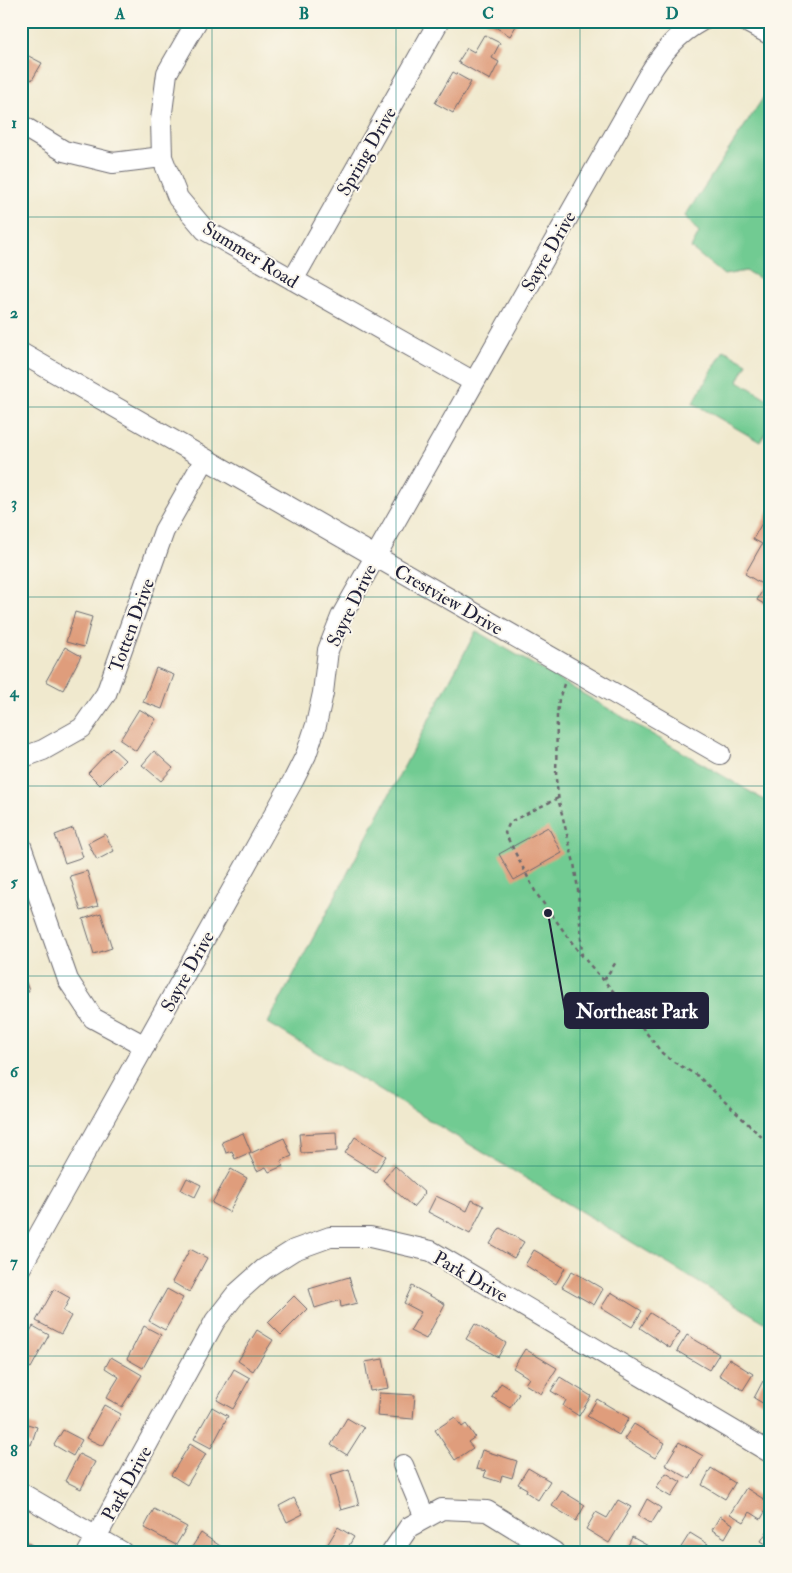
<svg xmlns="http://www.w3.org/2000/svg" width="792" height="1573" font-family="'IM FELL Double Pica',serif">
  <rect width="100%" height="100%" fill="#fbf7ec"/>
  <filter id="ink" filterUnits="userSpaceOnUse"><feTurbulence type="fractalNoise" baseFrequency=".02" numOctaves="2"/><feDisplacementMap in="SourceGraphic" scale="10" xChannelSelector="R" yChannelSelector="G"/><feConvolveMatrix kernelMatrix="1 2 1 2 8 2 1 2 1" color-interpolation-filters="sRGB"/></filter>
  <filter id="wash" filterUnits="userSpaceOnUse"><feTurbulence type="fractalNoise" baseFrequency=".0096" numOctaves="4" result="noise"/><feDisplacementMap in="SourceGraphic" scale="20" xChannelSelector="R" yChannelSelector="G"/><feGaussianBlur stdDeviation="1.12" result="paint"/><feColorMatrix in="noise" values="0 0 0 0 0 0 0 0 0 0 0 0 0 0 0 0 0 1.4 0 .05"/><feComposite in="paint" operator="in"/></filter>
  <g filter="url(#wash)">
    <rect width="100%" height="100%" fill="#f0e9ce"/>
    <path fill="#71cb92" stroke="#4a7666" d="M771 86V285L746 271 724 275 691 248 699 233 685 216Z
      M724 350 747 363 738 381 771 401V425L760 442 693 403Z
      M476 631 771 804V1326L268 1023Z"/>
    <g id="blocks">
      <path fill="#df9d7b" d="M485 21H519L510 36Z
        M484 35 500 43 492 58 499 62 490 80 458 62 467 48 474 52Z
        M21 52 42 63 32 80 21 74Z
        M453 72 471 82 453 113 435 103Z
        M771 507V608L757 600 765 586 745 574 762 544 753 539Z
        M75 612 92 617 84 647 66 642Z
        M65 647 81 656 63 690 46 681Z
        M156 668 174 675 162 709 143 702Z
        M139 709 156 719 136 751 120 740Z
        M112 748 125 760 100 785 88 773Z
        M154 751 173 768 161 781 142 765Z
        M548 827 562 853 514 880 499 854Z
        M73 828 83 857 65 863 55 835Z
        M105 834 114 851 97 860 88 843Z
        M87 871 98 906 81 911 70 876Z
        M101 913 112 948 94 954 83 919Z
        M21 969 29 991 21 993Z
        M336 1132 337 1151 301 1153 299 1134Z
        M243 1133 251 1152 235 1159 232 1151 226 1153 222 1142Z
        M355 1137 386 1156 376 1172 345 1153Z
        M284 1138 292 1156 281 1161 283 1166 269 1172 266 1167 257 1171 249 1154Z
        M395 1166 425 1193 413 1207 383 1180Z
        M231 1169 247 1178 229 1212 212 1203Z
        M187 1178 201 1185 195 1197 181 1190Z
        M436 1196 467 1211 472 1200 484 1206 470 1234 428 1212Z
        M500 1228 524 1242 514 1258 490 1244Z
        M190 1249 207 1258 189 1292 172 1282Z
        M534 1250 565 1268 556 1284 525 1265Z
        M572 1271 603 1289 594 1305 562 1287Z
        M349 1277 357 1303 341 1307 340 1300 315 1308 309 1289Z
        M412 1286 445 1304 426 1339 410 1331 421 1312 404 1303Z
        M54 1289 70 1298 63 1311 71 1316 61 1334 36 1321Z
        M167 1289 183 1298 165 1330 149 1321Z
        M611 1292 642 1311 632 1327 601 1308Z
        M294 1296 307 1309 281 1335 268 1322Z
        M650 1313 680 1332 670 1348 640 1328Z
        M475 1324 506 1343 498 1357 466 1339Z
        M33 1326 49 1335 31 1368 21 1363V1336L22 1334 27 1337Z
        M144 1326 161 1335 143 1368 127 1359Z
        M257 1330 273 1340 253 1371 238 1361Z
        M687 1335 719 1354 709 1370 677 1351Z
        M525 1349 557 1368 541 1394 525 1384 529 1378 513 1368Z
        M111 1357 142 1375 122 1407 106 1398 119 1377 105 1368Z
        M383 1359 389 1388 370 1391 365 1362Z
        M729 1359 753 1374 743 1390 719 1375Z
        M234 1369 250 1378 233 1409 217 1400Z
        M560 1377 591 1396 579 1416 563 1406 566 1400 551 1391Z
        M763 1381 771 1386V1408L754 1398Z
        M501 1383 519 1394 510 1408 492 1397Z
        M379 1393 415 1395 413 1419 377 1416Z
        M597 1399 629 1418 619 1435 587 1416Z
        M104 1405 121 1414 103 1446 86 1438Z
        M212 1407 228 1416 211 1448 194 1439Z
        M455 1417 462 1427 466 1424 475 1437 468 1442 473 1448 455 1460 435 1430Z
        M347 1418 364 1428 347 1455 331 1445Z
        M21 1422 37 1427 31 1445 21 1442Z
        M634 1424 665 1443 655 1458 624 1439Z
        M63 1430 82 1440 73 1456 54 1445Z
        M679 1442 703 1456 690 1479 665 1465Z
        M190 1444 206 1454 187 1485 171 1475Z
        M482 1450 517 1461 512 1478 502 1475 500 1482 484 1477 486 1471 476 1469Z
        M79 1454 95 1462 81 1489 65 1481Z
        M528 1468 550 1481 538 1500 526 1492 527 1489 518 1484Z
        M711 1468 735 1483 725 1499 702 1485Z
        M349 1469 359 1505 341 1510 330 1475Z
        M666 1473 681 1482 671 1497 656 1488Z
        M746 1488 770 1503 761 1519 750 1512 744 1522 730 1514Z
        M562 1491 585 1505 576 1521 552 1506Z
        M294 1498 303 1514 287 1522 279 1506Z
        M647 1499 661 1508 651 1524 638 1516Z
        M618 1500 631 1507 609 1543 586 1529 596 1512 607 1518Z
        M154 1509 187 1527 176 1545 144 1528Z
        M720 1516 733 1524 725 1538 712 1530Z
        M771 1525V1547L761 1541Z
        M338 1527 354 1537 345 1552H323Z
        M201 1533 229 1552H193L190 1550Z
        M690 1533 708 1544 703 1552H684L680 1549Z
        M632 1537 659 1552H625Z
        M21 1539 44 1552H21Z"/>
    </g>
  </g>
  <g filter="url(#ink)">
    <use href="#blocks" fill-opacity="0" stroke="#6a686e" stroke-width="1"/>
    <g fill="none" stroke-linecap="round" stroke-linejoin="round">
      <defs>
        <path id="minor" d="M745 21 771 35
          M21 125 64 151 113 163 162 157 178 198 205 230 474 382
          M162 157 161 120 167 73 197 21
          M293 280 439 21
          M21 353 720 754
          M21 758 43 750 82 728 106 694 164 531 205 459
          M21 846 68 980 93 1018 145 1046
          M21 1267 294 779 306 755 316 725 323 693 328 650 341 617 648 76C662 53 677 34 701 21
          M403 1465 425 1518
          M21 1493 122 1552
          M88 1552 215 1321 236 1294 264 1269 294 1250 330 1237H370L431 1251 771 1453
          M392 1552 409 1527 442 1509 487 1511 554 1552"/>
      </defs>
      <use href="#minor" stroke="#6a686e" stroke-width="22"/>
      <path stroke="#6a686e" stroke-width="2.5" stroke-dasharray="4 4" stroke-linecap="butt" d="M564 684 559 699 557 715 556 779 559 802 574 863 578 890 582 956 620 999 662 1053 672 1061 698 1076 771 1146
        M558 798 510 822 505 833 536 893 581 955
        M604 980 616 962"/>
      <use href="#minor" stroke="#fff" stroke-width="20"/>
    </g>
  </g>
  <path fill="none" stroke="#0f766e" stroke-width="1" stroke-opacity="0.55" d="M212 21V1552M396 21V1552M580 21V1552M21 217H771M21 407H771M21 597H771M21 786H771M21 976H771M21 1166H771M21 1356H771"/>
  <g text-anchor="middle" stroke-width="4" stroke-linejoin="round" paint-order="stroke">
    <g font-size="19" fill="#22223b" stroke="#fbf7ec">
      <text transform="translate(366 151) rotate(-60)" y="7">Spring Drive</text>
      <text transform="translate(548 251) rotate(-60)" y="7">Sayre Drive</text>
      <text transform="translate(251 254) rotate(32)" y="7">Summer Road</text>
      <text transform="translate(449 599) rotate(30)" y="7">Crestview Drive</text>
      <text transform="translate(351 605) rotate(-64)" y="7">Sayre Drive</text>
      <text transform="translate(131 625) rotate(-70)" y="7">Totten Drive</text>
      <text transform="translate(187 971) rotate(-61)" y="7">Sayre Drive</text>
      <text transform="translate(471 1276) rotate(30)" y="7">Park Drive</text>
      <text transform="translate(126 1483) rotate(-61)" y="7">Park Drive</text>
    </g>
  </g>
  <path fill="none" stroke="#22223b" stroke-width="2" d="M548 913L565 1011"/>
  <circle fill="#22223b" stroke="#fbf7ec" stroke-width="2" cx="548" cy="913" r="5"/>
  <rect fill="#22223b" stroke="#22223b" stroke-width="2" x="565" y="993" width="143" height="35" rx="5"/>
  <g font-size="20" text-anchor="middle" font-weight="bold" fill="#fff">
    <text x="637" y="1018">Northeast Park</text>
  </g>
  <rect width="792" height="1573" fill="none" stroke="#fbf7ec" stroke-width="55"/>
  <rect x="28" y="28" width="736" height="1518" fill="none" stroke="#0f766e" stroke-width="2"/>
  <g font-size="16" text-anchor="middle" font-weight="bold" fill="#0f766e">
    <text x="120" y="19">A</text>
    <text x="304" y="19">B</text>
    <text x="488" y="19">C</text>
    <text x="672" y="19">D</text>
    <text x="14" y="128">1</text>
    <text x="14" y="318">2</text>
    <text x="14" y="508">3</text>
    <text x="14" y="697">4</text>
    <text x="14" y="887">5</text>
    <text x="14" y="1077">6</text>
    <text x="14" y="1267">7</text>
    <text x="14" y="1456">8</text>
  </g>
</svg>
